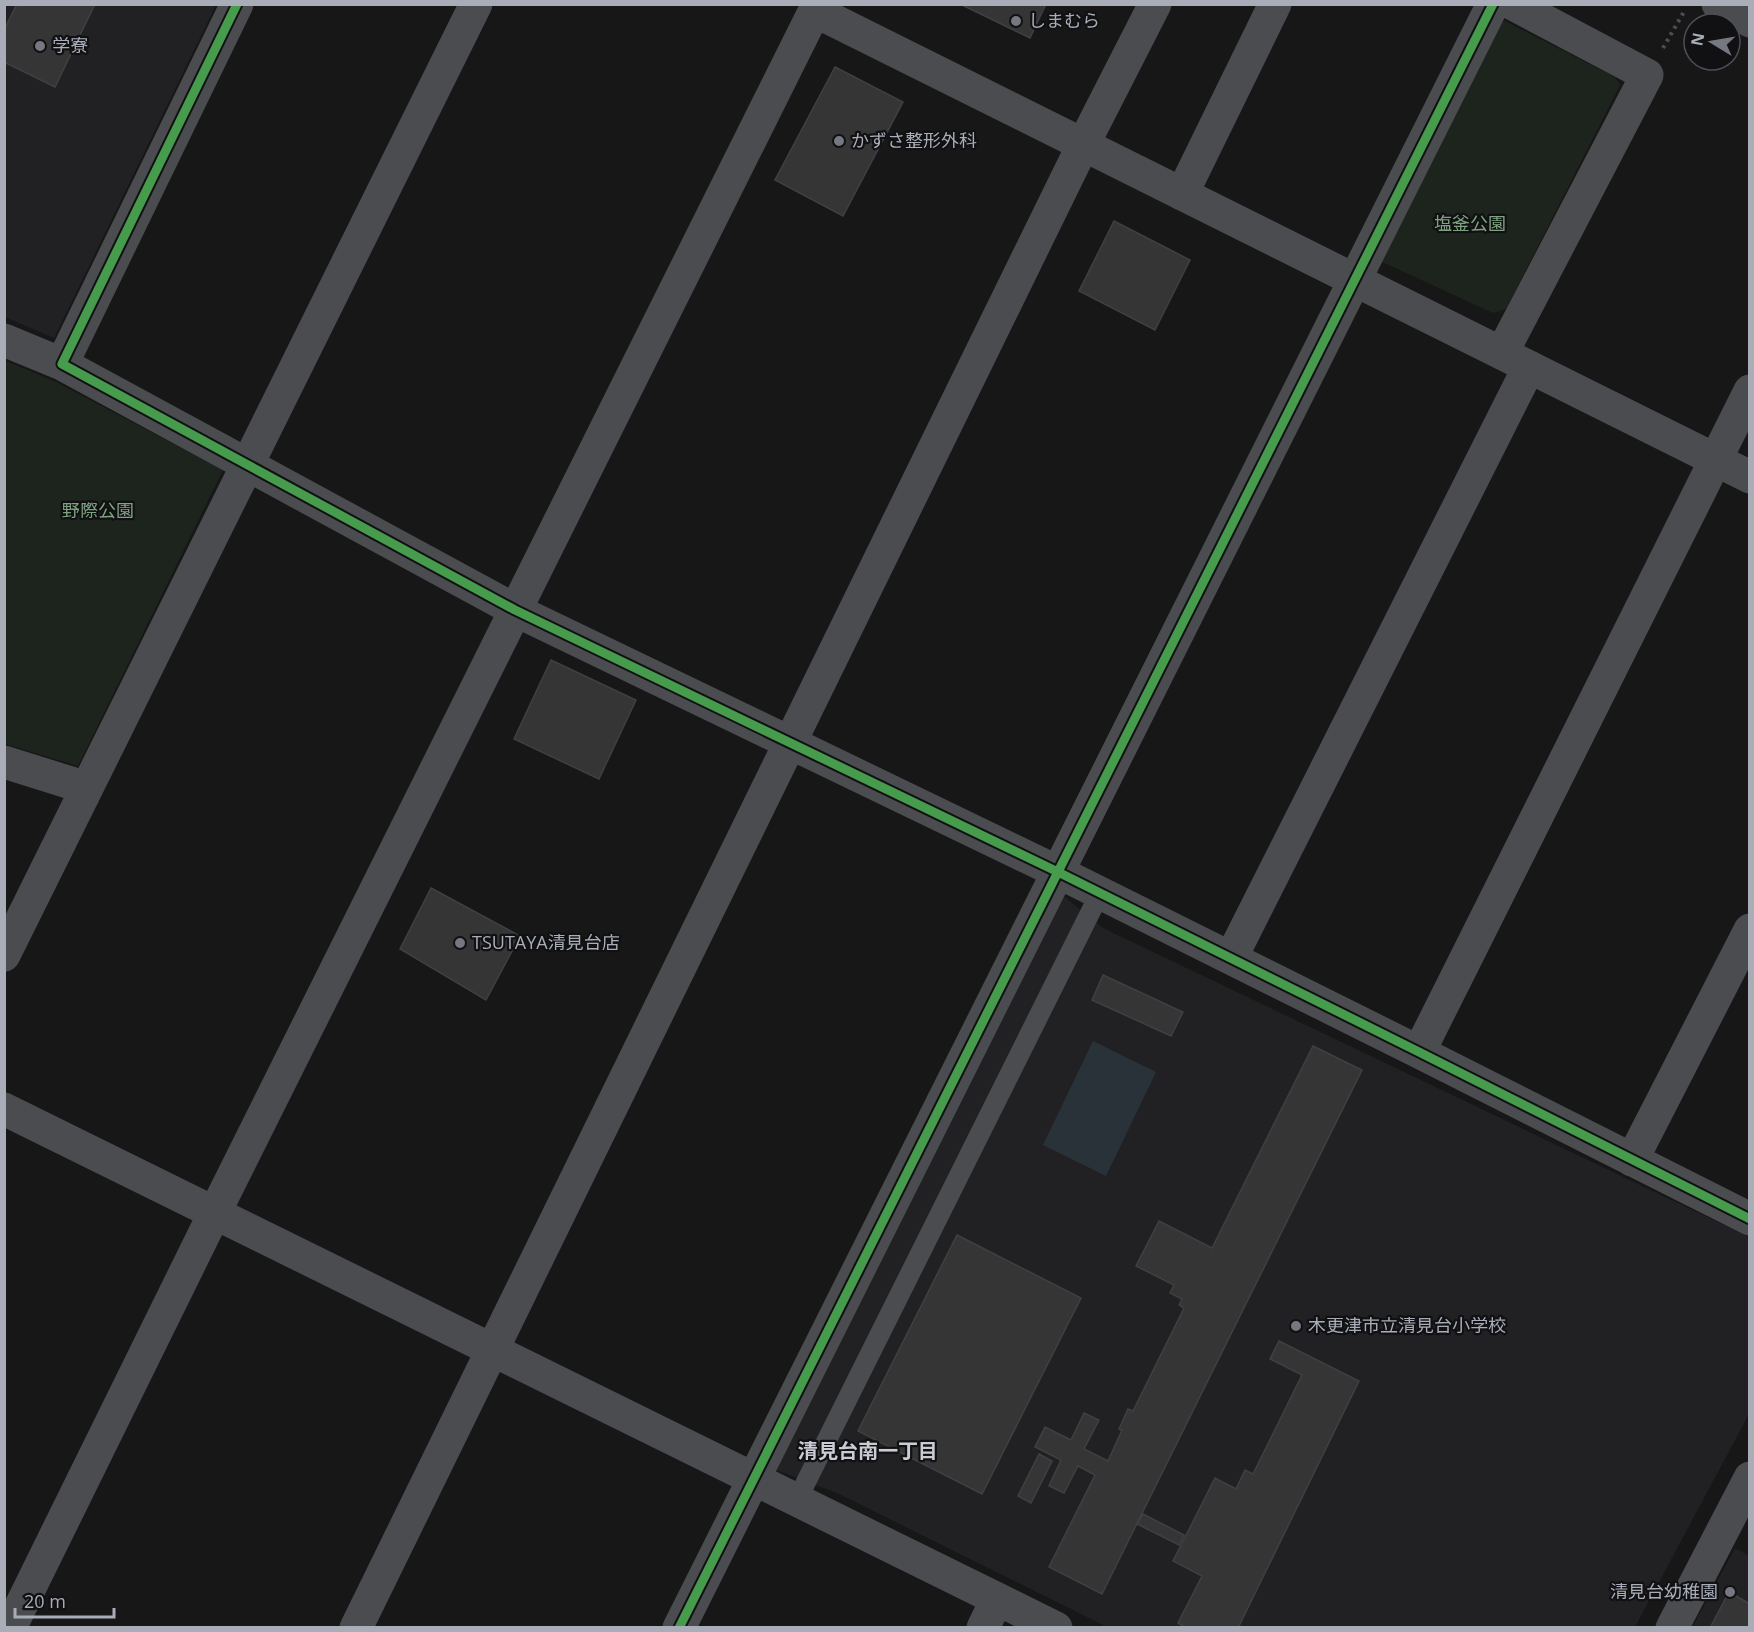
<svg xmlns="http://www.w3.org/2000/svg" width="1754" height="1632" font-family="'Open Sans','Noto Sans JP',sans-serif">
  <rect width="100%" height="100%" fill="#171717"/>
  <path fill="#212123" d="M4 5H216L54 338 5 317Z
    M1060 893 1103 928 1749 1237V1414L1635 1627H1107L837 1493 771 1468Z
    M1735 1548 1749 1556V1627L1692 1628Z"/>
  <path fill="#1d241e" d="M1505 21 1615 77 1620 85 1506 309 1493 313 1380 261 1493 24Z
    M4 360 54 381 223 470 78 766 5 744Z"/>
  <path fill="#2a3239" d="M1093 1041 1156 1072 1106 1176 1043 1145Z"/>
  <path fill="#353536" stroke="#3f4043" stroke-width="1.5" d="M17 4H95L55 87 4 62V30Z
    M960 4H1046L1030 38Z
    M835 67 903 102 843 216 775 180Z
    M1114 221 1190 260 1155 330 1079 291Z
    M551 660 636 700 599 779 514 739Z
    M431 888 520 936 486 1000 400 949Z
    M1103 975 1183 1012 1171 1036 1092 1000Z
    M1313 1046 1362 1070 1102 1594 1049 1567 1095 1475 1078 1466 1064 1493 1049 1486 1061 1460 1035 1447 1045 1427 1071 1440 1084 1413 1099 1420 1084 1449 1108 1461 1122 1430 1119 1429 1128 1409 1133 1411 1184 1308 1179 1305 1182 1299 1170 1293 1174 1285 1136 1266 1159 1221 1212 1248Z
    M957 1235 1081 1298 982 1494 858 1431Z
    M1279 1341 1359 1381 1238 1628H1186L1178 1623 1202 1576 1173 1561 1215 1478 1236 1489 1245 1470 1253 1474 1302 1375 1270 1359Z
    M1039 1454 1052 1461 1031 1503 1018 1496Z
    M1143 1514 1184 1535 1179 1545 1137 1524Z
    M1729 1592 1750 1604V1628H1710Z"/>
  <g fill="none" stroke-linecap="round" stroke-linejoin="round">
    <path stroke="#4d4e52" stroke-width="4" stroke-dasharray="3 4.5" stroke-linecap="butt" d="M1663 48 1685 10"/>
    <path stroke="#4b4c50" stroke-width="20" d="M797 1500 1100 893"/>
    <path stroke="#4b4c50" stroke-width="33" d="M237 4 62 364 515 610 1058 872 1419 1052 1750 1219
      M1718 4 1750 21
      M1182 194 1275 4
      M4 340 62 364
      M1502 353 1647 75 1513 4
      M4 762 87 788
      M4 955 476 4
      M1231 958 1529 367
      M1419 1052 1750 391
      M4 1109 1056 1628
      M1632 1160 1750 930
      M356 1628 1083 145 1155 4
      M679 1628 1493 4
      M983 1628 997 1599"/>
    <path stroke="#4b4c50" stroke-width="33" d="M815 11 1750 477
      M10 1628 215 1212 818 4
      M1672 1628 1750 1478"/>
    <defs>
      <path id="cycleway" d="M237 4 62 364 515 610 1058 872 1419 1052 1750 1219
        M679 1628 1493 4"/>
    </defs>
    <use href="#cycleway" stroke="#111113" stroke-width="13"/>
    <use href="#cycleway" stroke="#469c4c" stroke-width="9"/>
  </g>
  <g fill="#757880" stroke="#111113" stroke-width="2">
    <circle cx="1016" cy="21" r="6"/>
    <circle cx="40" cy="46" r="6"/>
    <circle cx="839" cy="141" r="6"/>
    <circle cx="460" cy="943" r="6"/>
    <circle cx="1296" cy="1326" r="6"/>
    <circle cx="1730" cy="1592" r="6"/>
  </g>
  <g text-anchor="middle" stroke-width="4.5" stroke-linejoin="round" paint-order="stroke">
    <g font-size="18" fill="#a8adb8" stroke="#111113" text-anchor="start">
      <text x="1028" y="27">しまむら</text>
      <text x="52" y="52">学寮</text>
      <text x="851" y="147">かずさ整形外科</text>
      <text x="472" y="949">TSUTAYA清見台店</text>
      <text x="1308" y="1332">木更津市立清見台小学校</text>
      <text x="1718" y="1598" text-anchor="end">清見台幼稚園</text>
    </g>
    <g font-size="18" fill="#7fa381" stroke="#111113">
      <text x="1470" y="230">塩釜公園</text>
      <text x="98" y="517">野際公園</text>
    </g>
    <g font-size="20" font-weight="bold" fill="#c9ccd4" stroke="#111113">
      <text x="868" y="1458">清見台南一丁目</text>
    </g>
  </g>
  <rect width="1754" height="1632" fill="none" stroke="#a8adb8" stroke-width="12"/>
  <g transform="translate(1712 42) rotate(281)"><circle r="28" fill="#111113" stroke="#4d4f55" stroke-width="1.5"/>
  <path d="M0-4.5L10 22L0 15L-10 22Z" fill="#757880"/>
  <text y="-9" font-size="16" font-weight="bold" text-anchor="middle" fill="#a8adb8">N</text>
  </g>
  <path d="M15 1608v9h99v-9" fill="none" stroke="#a8adb8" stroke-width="3"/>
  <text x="24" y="1608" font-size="18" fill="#a8adb8" stroke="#111113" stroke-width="4.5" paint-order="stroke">20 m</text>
</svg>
